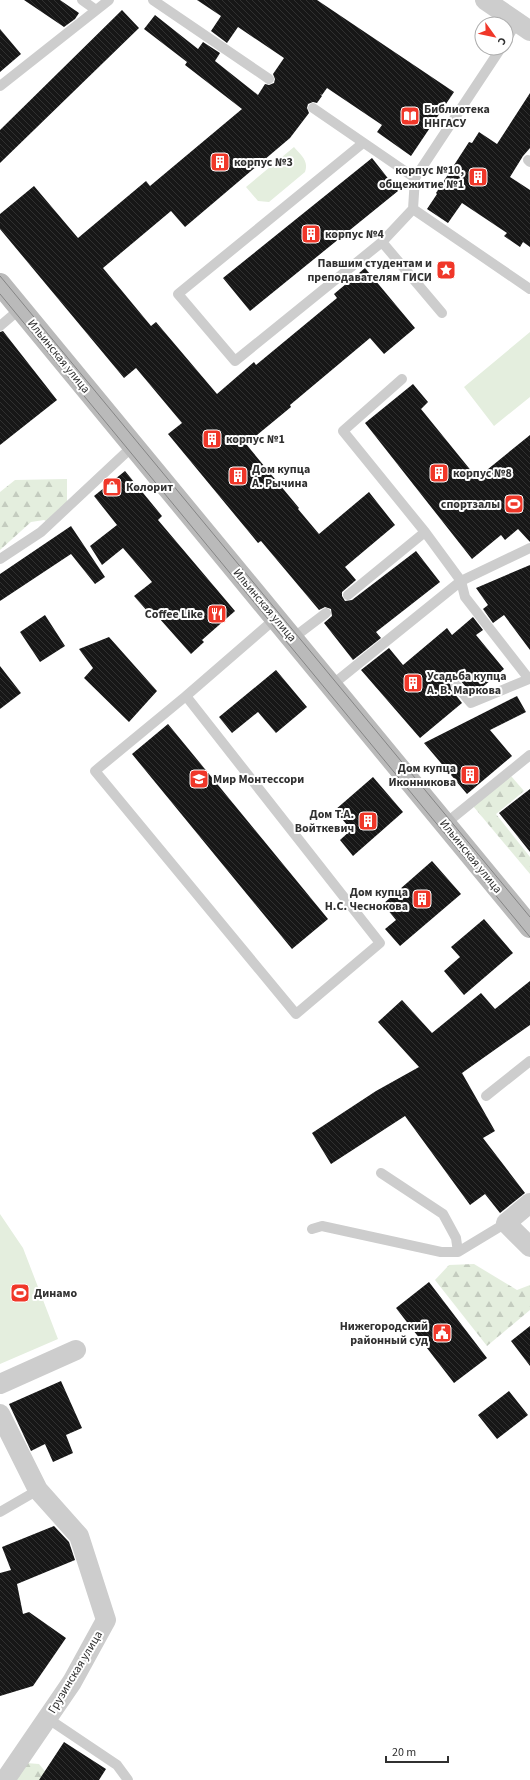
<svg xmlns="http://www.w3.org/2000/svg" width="530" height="1780" font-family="'Source Sans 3',sans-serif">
  <defs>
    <pattern id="forest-firs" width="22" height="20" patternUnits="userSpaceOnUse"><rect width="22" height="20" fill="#e4eede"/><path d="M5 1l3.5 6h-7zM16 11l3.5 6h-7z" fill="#c4ccbf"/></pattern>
    <pattern id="building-back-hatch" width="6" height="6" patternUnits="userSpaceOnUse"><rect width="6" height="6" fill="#171717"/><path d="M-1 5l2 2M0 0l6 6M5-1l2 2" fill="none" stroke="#303030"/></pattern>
  </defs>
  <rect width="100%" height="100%" fill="#fff"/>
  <path fill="#e4eede" d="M294 147C301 155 309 161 305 172L269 202 258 201 246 187Z
    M530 332V397L494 426 464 387Z
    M0 1214 23 1248 58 1339 0 1364Z"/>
  <path fill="url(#forest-firs)" d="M67 479V505L48 522 44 520 31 522 0 550V492L15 480Z
    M511 776 524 791 496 814 530 857V874L473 806Z
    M474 1264 517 1290 530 1285V1310L487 1346 435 1280 449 1265Z
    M26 1763 39 1764 52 1780H16Z"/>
  <path fill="url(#building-back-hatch)" d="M24 0H60L79 13 75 19 64 27Z
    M197 0H317L454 92 411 156 377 132 382 125 327 88 322 95 320 94 322 96 317 103 313 102 308 104 307 108 309 113 290 138 185 227 171 211 103 268 151 326 156 322 217 394 254 362 256 365 337 298 334 294 365 268 415 328 384 354 370 338 290 405 291 407 246 444 299 508 298 509 319 534 369 492 395 525 345 567 356 580 342 592V596L345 601 352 600 416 551 440 582 376 632 381 638 353 660 324 623 332 616 331 609 325 607 319 610 261 541 258 543 168 434 182 423 136 368 124 378 0 229V214L34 186 78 238 146 181 150 186 242 109 185 65 187 62 144 29 155 15 198 49 203 42 220 53 215 61 258 95 265 84 269 85 274 83 275 79 273 74 284 58 238 27 227 43 211 31 221 16Z
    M122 10 139 28 0 163V130Z
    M0 29 21 54 0 72Z
    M530 93V148L523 156 510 177 530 190V247L523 242 520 247 504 236 507 233 462 203 448 223 427 209 437 194 436 193 469 142 472 143 479 132 497 144Z
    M372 158 398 191 250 311 223 278Z
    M3 331 57 400 0 445V332Z
    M413 384 428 402 421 409 477 478 530 435V542L518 529 505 540 501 535 472 559 365 423Z
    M125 471 162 516 158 520 235 611 202 640 204 642 191 654 151 609 148 612 134 596 152 582 123 548 102 565 90 546 117 525 94 496Z
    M71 526 105 577 95 584 71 554 0 601V574Z
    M530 565V650L504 615 493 623 483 609 488 605 476 588Z
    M45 615 65 646 40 662 20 632Z
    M473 617 483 630 476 635 504 669 473 695 459 679 452 680 450 683 451 689 462 703 420 738 361 670 389 648 403 665 447 628 452 635Z
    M109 637 157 691 129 722 84 678 93 668 79 649Z
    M0 666 21 693 0 709Z
    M276 670 307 707 276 733 258 712 232 733 219 717Z
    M517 696 526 712 490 730 512 756 467 794 424 743Z
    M168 724 328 919 292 949 132 754Z
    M373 777 403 812 353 856 340 840 351 830 335 810Z
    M530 789V852L499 813Z
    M432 861 461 894 400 946 385 929 396 920 383 904Z
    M484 919 513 953 464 995 444 971 460 957 451 947Z
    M530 981V1025L462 1073 495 1131 483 1138 525 1193 500 1213 485 1194 470 1205 405 1116 331 1164 312 1133 376 1091 419 1067 378 1022 402 1000 432 1033 481 993 495 1009Z
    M429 1282 487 1358 454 1383 396 1308Z
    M530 1326V1366L511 1341Z
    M61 1381 82 1428 66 1435 73 1453 53 1462 45 1444 31 1451 9 1404Z
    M509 1391 528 1415 497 1439 478 1415Z
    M54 1526 69 1542 75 1560 17 1584 23 1614 29 1612 66 1638 33 1686 0 1696V1573L11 1570 2 1547Z
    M64 1742 106 1769 99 1780H39Z"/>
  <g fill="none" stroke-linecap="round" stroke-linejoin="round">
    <path stroke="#cdcdcd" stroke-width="10" d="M82 0 96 10
      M153 0 269 79
      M506 40 517 22
      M0 86 109 0
      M313 108 415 178
      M363 143 178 294 235 361 382 242 413 209 415 178 501 48
      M528 160 530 162
      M413 209 530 289
      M382 242 442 313
      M0 326 20 309
      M402 379 343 431 425 532 461 581 465 597 529 679 471 703 456 685
      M0 559 41 532 133 446
      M348 595 425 532
      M293 638 326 613
      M332 685 461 581 530 548
      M186 696 380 943 296 1014 95 771 186 696 276 618
      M445 824 530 755
      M486 1096 530 1061
      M381 1173 443 1214 456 1238 458 1252
      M312 1229 322 1226 441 1252H458L506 1223
      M0 1512 38 1490
      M47 1718 117 1765 128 1780"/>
    <path stroke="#cdcdcd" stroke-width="20" d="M485 0 530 31
      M530 1203 506 1223 530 1247
      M0 1384 76 1350
      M0 1414 38 1490 79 1536 106 1620 72 1682 5 1780"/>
    <path stroke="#bababa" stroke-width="22" d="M0 284 530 927"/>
    <path stroke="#858585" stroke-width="1" d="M0 276 530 917
      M0 294 530 937"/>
  </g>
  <defs>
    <symbol id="library-square" viewBox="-11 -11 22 22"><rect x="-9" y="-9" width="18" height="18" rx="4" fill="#f03729" stroke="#fff"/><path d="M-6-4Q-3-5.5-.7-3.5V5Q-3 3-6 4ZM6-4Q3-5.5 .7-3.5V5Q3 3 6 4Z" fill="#fff"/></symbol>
    <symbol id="building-square" viewBox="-11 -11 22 22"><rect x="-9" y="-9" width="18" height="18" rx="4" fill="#f03729" stroke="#fff"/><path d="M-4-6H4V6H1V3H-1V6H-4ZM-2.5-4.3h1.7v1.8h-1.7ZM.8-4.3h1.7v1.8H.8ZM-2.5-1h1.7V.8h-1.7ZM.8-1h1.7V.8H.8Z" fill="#fff"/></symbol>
    <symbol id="sight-square" viewBox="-11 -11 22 22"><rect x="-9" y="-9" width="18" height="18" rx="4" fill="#f03729" stroke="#fff"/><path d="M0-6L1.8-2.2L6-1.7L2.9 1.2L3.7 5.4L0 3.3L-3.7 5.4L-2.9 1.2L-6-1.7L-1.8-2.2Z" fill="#fff"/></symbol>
    <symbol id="shop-square" viewBox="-11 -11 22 22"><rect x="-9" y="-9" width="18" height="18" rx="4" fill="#f03729" stroke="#fff"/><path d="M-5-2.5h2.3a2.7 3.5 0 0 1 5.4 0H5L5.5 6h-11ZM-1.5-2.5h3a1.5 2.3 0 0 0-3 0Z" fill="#fff"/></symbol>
    <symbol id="stadium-square" viewBox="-11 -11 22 22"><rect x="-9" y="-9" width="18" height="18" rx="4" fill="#f03729" stroke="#fff"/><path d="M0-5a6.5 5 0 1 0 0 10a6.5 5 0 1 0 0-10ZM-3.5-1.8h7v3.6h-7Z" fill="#fff"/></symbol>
    <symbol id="restaurant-square" viewBox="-11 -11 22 22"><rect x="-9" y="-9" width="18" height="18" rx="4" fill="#f03729" stroke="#fff"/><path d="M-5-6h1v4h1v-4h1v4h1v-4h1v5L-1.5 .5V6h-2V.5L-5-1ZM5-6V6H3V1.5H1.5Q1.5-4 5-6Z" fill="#fff"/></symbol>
    <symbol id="school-square" viewBox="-11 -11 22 22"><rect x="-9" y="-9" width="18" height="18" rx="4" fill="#f03729" stroke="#fff"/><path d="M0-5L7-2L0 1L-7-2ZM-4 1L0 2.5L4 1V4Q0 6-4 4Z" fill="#fff"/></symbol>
    <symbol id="civic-square" viewBox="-11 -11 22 22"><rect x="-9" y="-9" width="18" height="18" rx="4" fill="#f03729" stroke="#fff"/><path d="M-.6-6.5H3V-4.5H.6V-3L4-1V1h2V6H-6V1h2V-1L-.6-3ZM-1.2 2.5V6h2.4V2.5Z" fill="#fff"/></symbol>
  </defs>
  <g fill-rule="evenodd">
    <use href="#library-square" x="399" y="105" width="22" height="22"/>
    <use href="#building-square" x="209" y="151" width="22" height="22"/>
    <use href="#building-square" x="467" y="166" width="22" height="22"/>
    <use href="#building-square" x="300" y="223" width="22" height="22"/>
    <use href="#sight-square" x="435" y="259" width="22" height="22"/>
    <use href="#building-square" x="201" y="428" width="22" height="22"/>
    <use href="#building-square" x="428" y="462" width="22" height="22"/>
    <use href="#building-square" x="227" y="465" width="22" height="22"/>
    <use href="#shop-square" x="101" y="476" width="22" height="22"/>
    <use href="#stadium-square" x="503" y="493" width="22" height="22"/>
    <use href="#restaurant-square" x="206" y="603" width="22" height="22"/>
    <use href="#building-square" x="402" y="672" width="22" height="22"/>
    <use href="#building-square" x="459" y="764" width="22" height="22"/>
    <use href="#school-square" x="188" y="768" width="22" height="22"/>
    <use href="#building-square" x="357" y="810" width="22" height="22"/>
    <use href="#building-square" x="411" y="888" width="22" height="22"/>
    <use href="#stadium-square" x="9" y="1282" width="22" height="22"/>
    <use href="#civic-square" x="431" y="1322" width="22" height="22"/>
  </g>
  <g text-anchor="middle" stroke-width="4" stroke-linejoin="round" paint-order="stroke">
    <g font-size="12" font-weight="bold" fill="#303030" stroke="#fff" text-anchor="start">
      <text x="424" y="113">Библиотека<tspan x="424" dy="14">ННГАСУ</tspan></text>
      <text x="234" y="166">корпус №3</text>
      <text x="464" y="174" text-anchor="end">корпус №10,<tspan x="464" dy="14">общежитие №1</tspan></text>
      <text x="325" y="238">корпус №4</text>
      <text x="432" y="267" text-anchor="end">Павшим студентам и<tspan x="432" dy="14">преподавателям ГИСИ</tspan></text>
      <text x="226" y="443">корпус №1</text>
      <text x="252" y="473">Дом купца<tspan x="252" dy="14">А. Рычина</tspan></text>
      <text x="453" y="477">корпус №8</text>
      <text x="126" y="491">Колорит</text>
      <text x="500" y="508" text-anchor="end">спортзалы</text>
      <text x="203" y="618" text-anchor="end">Coffee Like</text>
      <text x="427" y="680">Усадьба купца<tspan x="427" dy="14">А. В. Маркова</tspan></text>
      <text x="456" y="772" text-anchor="end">Дом купца<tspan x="456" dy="14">Иконникова</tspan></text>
      <text x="213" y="783">Мир Монтессори</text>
      <text x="354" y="818" text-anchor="end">Дом Т.А.<tspan x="354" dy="14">Войткевич</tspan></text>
      <text x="408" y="896" text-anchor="end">Дом купца<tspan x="408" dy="14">Н.С. Чеснокова</tspan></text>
      <text x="34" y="1297">Динамо</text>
      <text x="428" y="1330" text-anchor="end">Нижегородский<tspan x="428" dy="14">районный суд</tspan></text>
    </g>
    <g font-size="12" fill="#303030" stroke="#fff">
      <text transform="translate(59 356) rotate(51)" y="4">Ильинская улица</text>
      <text transform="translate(265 605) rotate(50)" y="4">Ильинская улица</text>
      <text transform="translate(471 856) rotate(51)" y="4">Ильинская улица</text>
      <text transform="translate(75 1672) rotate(-59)" y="4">Грузинская улица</text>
    </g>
  </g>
  <g transform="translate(494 36) rotate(123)"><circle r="19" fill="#ffffff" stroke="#acacac"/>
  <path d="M0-3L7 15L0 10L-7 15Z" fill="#f03729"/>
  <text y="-6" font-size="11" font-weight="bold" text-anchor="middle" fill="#303030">С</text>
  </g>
  <path d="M386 1756v6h62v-6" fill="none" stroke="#303030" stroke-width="2"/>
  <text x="392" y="1756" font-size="12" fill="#303030" stroke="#ffffff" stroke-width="3" paint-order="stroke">20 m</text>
</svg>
